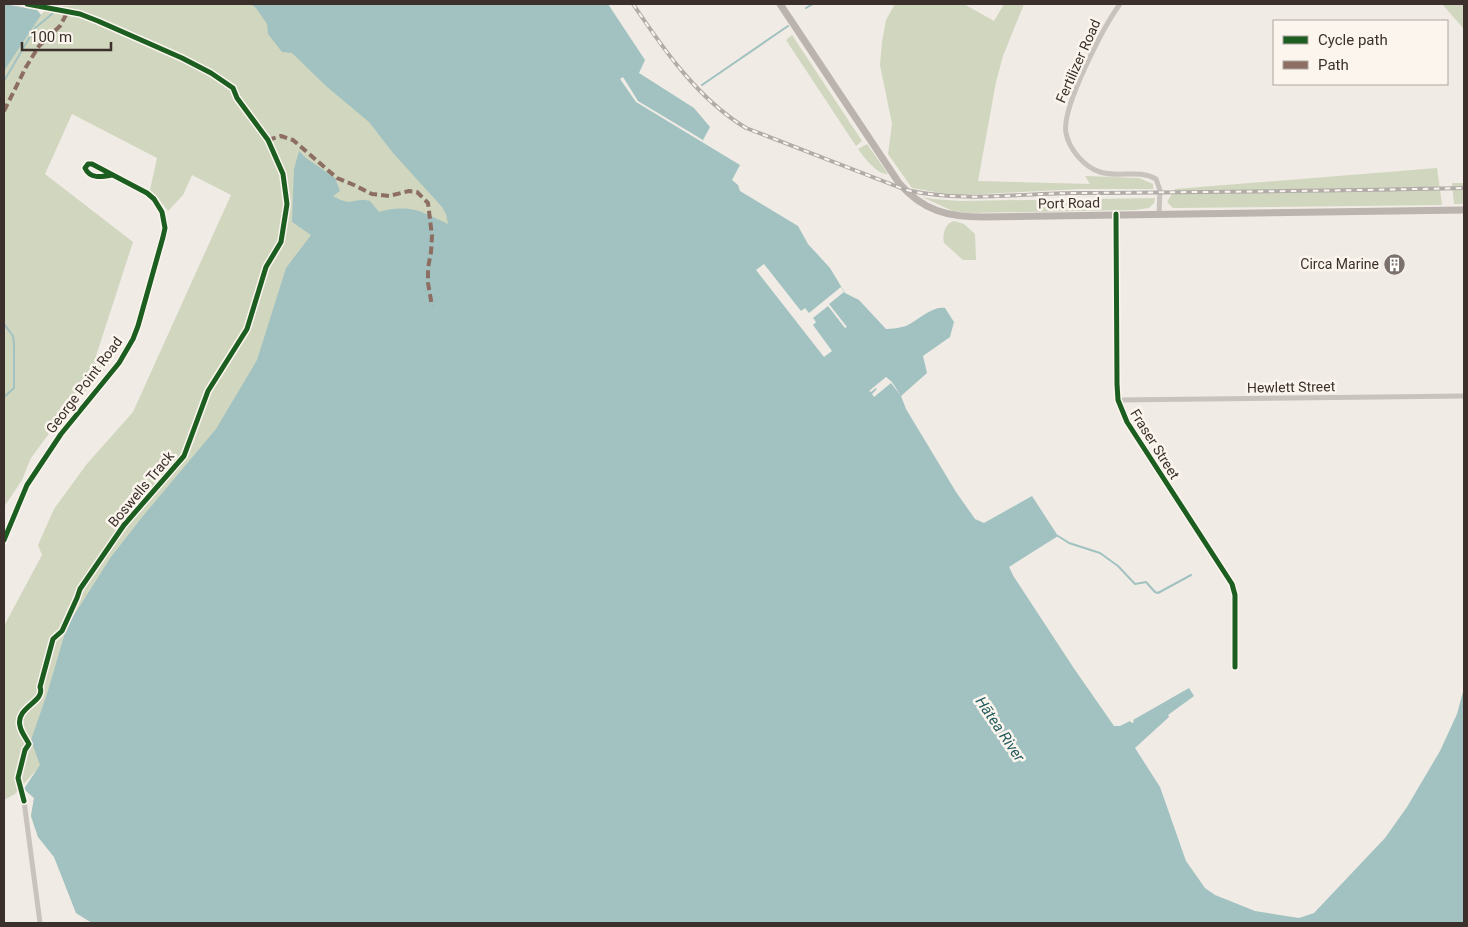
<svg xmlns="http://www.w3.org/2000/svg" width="1468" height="927" font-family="Roboto,sans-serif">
  <rect width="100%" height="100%" fill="#f0ebe5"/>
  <path fill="#d1d6bf" d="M4 4 37 10 41 15 50 4 61 6 97 4H377L453 111 448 225 92 923 76 913 55 857 38 837 31 816 34 798 24 789 37 769 15 794 4 800V626L42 555 38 545 54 509 86 465 133 412 231 195 192 175 183 195 168 211 158 198 150 190 157 158 72 114 45 174 133 242 96 356 109 364 53 428 31 458 22 480 4 507Z
    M895 4H964L994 21 1004 4H1024L1003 56 996 82 978 181 1090 184 1085 176 1139 178 1153 184V189H1081L961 195 941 193 912 188 888 154 892 124 880 65 882 42 886 20Z
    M1442 4H1464V29Z
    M792 35 862 141 856 146 786 40Z
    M867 144 888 174C877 175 864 157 858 149Z
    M1437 168 1442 205 1173 208 1167 202 1175 189Z
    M1452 183H1464V204H1454Z
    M922 197 933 199 960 201 1155 198 1154 203 1149 208 1134 210 968 213 953 211Z
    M954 221 964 224 975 234 976 260H963L944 243C942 235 945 223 954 221Z"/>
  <path fill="#a1c2c1" d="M4 4 37 10 41 15 4 71Z
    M251 4H608L645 60 639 73 694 108 710 127 702 142 740 165 732 180 738 185 740 191 798 226 808 244 830 268 845 293 859 300 886 329C893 329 899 328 906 326 918 321 931 306 945 308L954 322 950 337 923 356 927 373 901 396 906 409 956 492 975 519 984 523 1032 496 1058 536 1009 567 1014 577 1073 667 1114 726H1120L1130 721 1132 723 1134 722 1133 720 1189 688 1194 696 1168 715 1169 717 1135 748 1160 787 1186 861 1205 888 1215 895 1255 911 1299 918 1314 913 1385 838 1407 807 1440 751 1457 714 1464 688V923H92L76 913 54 857 38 837 31 816 34 798 24 789 40 765 31 740 47 694 67 626 111 557 143 516 216 429 257 360 286 268 311 235 292 222 294 169 299 151 306 158 335 178 340 191 333 196C353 208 353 197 370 201L379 212C393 207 413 207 426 214 434 217 441 221 448 224L446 214 442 207 393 153 369 122 326 86 292 53 282 52 268 34 267 24 256 8Z"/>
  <path fill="#f0ebe5" d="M623 77 638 101 703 140 702 142 636 102 620 79Z
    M764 264 801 311 805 308 809 313 841 287 844 292 829 304 847 327 845 328 828 306 813 318 816 322 813 325 832 351 824 357 756 270Z
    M886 377 892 382 901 396 891 383 874 397 872 394 877 389 876 388 871 392 869 391Z"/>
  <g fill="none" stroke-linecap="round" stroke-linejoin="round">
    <path stroke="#a1c2c1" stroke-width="2" d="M806 8 813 4
      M4 81 35 28 52 14 56 4
      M702 85 788 26
      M4 324 13 336 14 345V388L4 397
      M1058 536 1069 543 1100 553 1118 566 1135 584 1146 582 1155 592 1158 593 1191 575"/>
    <path stroke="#c9c3be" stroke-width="5" d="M1120 4C1104 26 1061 108 1066 133 1069 149 1084 167 1100 172 1118 178 1139 169 1156 179L1160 190 1159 214
      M1116 214 1117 384 1118 400 1127 422 1232 584 1235 595V667
      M1118 400 1464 396
      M4 540 27 485 61 434 119 363 133 339 138 326 163 237 165 228 162 212 154 199 147 193 92 164H88L85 168C90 179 101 177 112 175
      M24 801 40 923"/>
    <path stroke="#bab3ae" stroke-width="7" d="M780 4 899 183C923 211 948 217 983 217L1464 210"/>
    <defs>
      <path id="rail" d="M633 4C664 50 698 99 746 128L906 190C966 203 1019 193 1079 193 1207 192 1336 191 1464 188"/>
    </defs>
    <use href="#rail" stroke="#b1aca8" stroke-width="4"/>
    <use href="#rail" stroke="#fbf5ee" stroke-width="2" stroke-dasharray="5.5" stroke-linecap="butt"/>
    <path stroke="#8d6e63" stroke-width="4" stroke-dasharray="8 4" stroke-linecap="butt" d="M4 111 26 67 39 46 60 26 68 11
      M268 140 281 136 293 140 337 178 354 185 372 194 389 196 409 191 417 192 428 203 432 236 431 252 428 268V283L432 306"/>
    <defs>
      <path id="cycleway" d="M1116 214 1117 384 1118 400 1127 422 1232 584 1235 595V667
        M4 540 27 485 61 434 119 363 133 339 138 326 163 237 165 228 162 212 154 199 147 193 92 164H88L85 168C90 179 101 177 112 175
        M24 801 18 778 25 750 29 744C26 738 21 732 20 726 15 707 46 702 40 687L53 639 62 631 77 598 80 589 124 525 184 456 208 391 247 329 266 267 281 242 287 204 283 174 268 140 237 98 233 88 211 73 182 58 98 21 80 14 27 4"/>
    </defs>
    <use href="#cycleway" stroke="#fbf5ee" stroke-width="8"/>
    <use href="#cycleway" stroke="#1b5e20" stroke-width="5"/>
  </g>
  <defs>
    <symbol id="building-disc" viewBox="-11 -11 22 22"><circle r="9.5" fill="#7a716c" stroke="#fbf5ee"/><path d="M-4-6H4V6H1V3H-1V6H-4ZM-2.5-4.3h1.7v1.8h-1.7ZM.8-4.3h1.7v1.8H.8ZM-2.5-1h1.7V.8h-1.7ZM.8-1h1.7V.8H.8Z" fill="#fff"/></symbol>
  </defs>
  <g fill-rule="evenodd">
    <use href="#building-disc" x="1382" y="252" width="25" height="25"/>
  </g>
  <g text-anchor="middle" stroke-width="5" stroke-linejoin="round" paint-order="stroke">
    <g font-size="14" fill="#3b302b" stroke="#fbf5ee">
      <text transform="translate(1078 61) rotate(-66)" y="5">Fertilizer Road</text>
      <text transform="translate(1069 203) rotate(-1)" y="5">Port Road</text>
      <text transform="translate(84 385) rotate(-53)" y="5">George Point Road</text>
      <text transform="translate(1291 387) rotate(-1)" y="5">Hewlett Street</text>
      <text transform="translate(1155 444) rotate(58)" y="5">Fraser Street</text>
      <text transform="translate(141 489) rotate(-50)" y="5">Boswells Track</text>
    </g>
    <g font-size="14" fill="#3b302b" stroke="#fbf5ee" text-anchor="end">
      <text x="1379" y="269">Circa Marine</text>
    </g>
    <g font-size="15" font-style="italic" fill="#1f5a5e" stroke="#fbf5ee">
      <text transform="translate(1000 729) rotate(56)" y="5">Hātea River</text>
    </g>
  </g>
  <rect width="1468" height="927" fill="none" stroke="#3b302b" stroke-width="10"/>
  <rect x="1273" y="20" width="175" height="65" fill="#fbf5ee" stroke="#aea6a0"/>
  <rect x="1283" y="36" width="25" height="8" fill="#1b5e20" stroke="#aea6a0"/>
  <text x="1318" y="45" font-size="15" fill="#3b302b">Cycle path</text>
  <rect x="1283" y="61" width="25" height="8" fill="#8d6e63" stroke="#aea6a0"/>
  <text x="1318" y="70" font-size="15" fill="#3b302b">Path</text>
  <path d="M22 42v8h89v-8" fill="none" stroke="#3b302b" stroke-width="2.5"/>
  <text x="30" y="42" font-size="15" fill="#3b302b" stroke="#fbf5ee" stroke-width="4" paint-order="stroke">100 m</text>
</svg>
